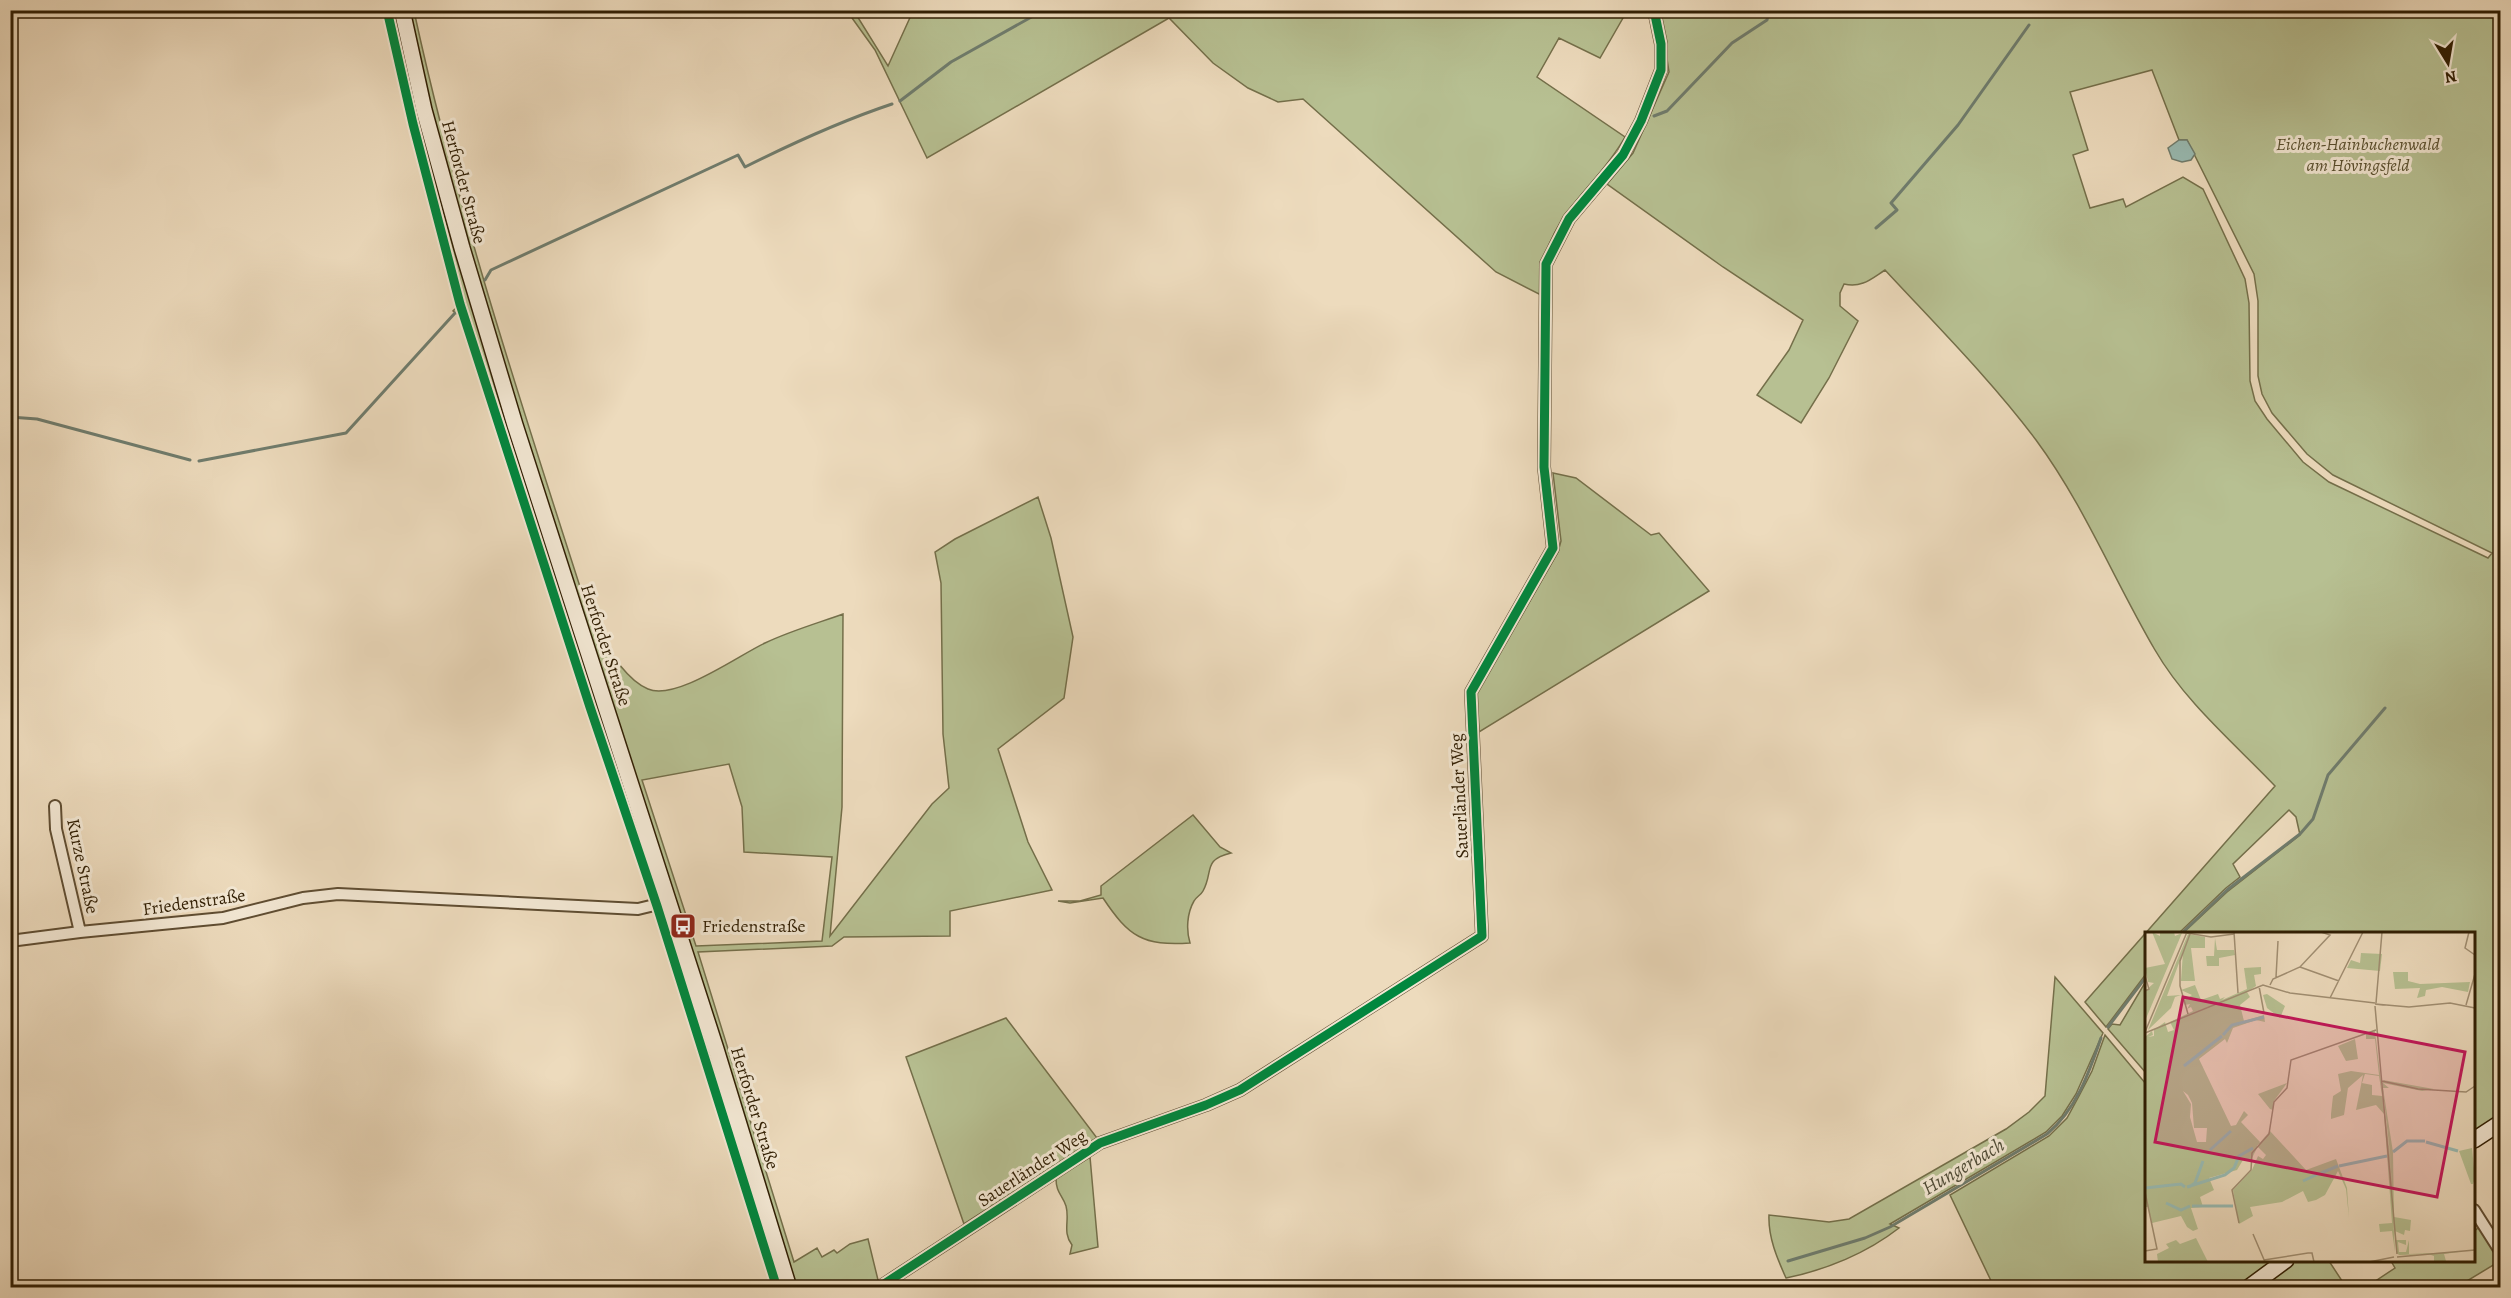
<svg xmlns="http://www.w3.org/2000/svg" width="2511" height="1298" font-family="Alegreya,serif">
  <rect width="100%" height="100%" fill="#eddbbd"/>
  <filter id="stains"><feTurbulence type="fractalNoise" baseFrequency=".00333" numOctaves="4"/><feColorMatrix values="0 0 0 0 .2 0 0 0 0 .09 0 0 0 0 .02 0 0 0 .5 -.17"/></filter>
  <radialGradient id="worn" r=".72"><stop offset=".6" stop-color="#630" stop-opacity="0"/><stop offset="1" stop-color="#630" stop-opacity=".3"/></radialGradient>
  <path fill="#b7c092" stroke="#746f4a" stroke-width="1.5" fill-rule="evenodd" d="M1697 10 2500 11V1118L2474 1135V934L2183 933 2227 892 2300 835 2296 817 2289 810 2233 864 2240 877 2226 888 2179 933 2146 934V974L2106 1027 2085 1002 2275 786C2234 743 2185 702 2155 650 2114 580 2084 505 2036 440 1991 380 1936 325 1885 270 1871 279 1862 288 1844 284L1840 293V306L1858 321 1829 378 1801 423 1757 395 1789 350 1803 320 1723 267 1607 184 1633 153 1669 72 1660 13ZM2152 70 2179 140H2187L2254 274 2258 301V376L2262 394 2272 413 2307 454 2333 475 2492 553 2488 558 2329 482 2303 462 2267 419 2255 401 2250 381 2249 303 2245 279 2203 189 2183 177 2126 207 2123 199 2090 208 2073 155 2088 150 2070 92Z
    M389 11H397L659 891 657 897 460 299Z
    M407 11H414C459 219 527 421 592 624 605 644 625 680 648 689 676 701 739 655 765 643 790 631 818 623 843 614L842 807 830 936 932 804 949 788 943 734 941 583 935 552 955 539 1038 497 1051 538 1073 637 1064 698 998 749 1028 842 1052 890 950 911V936L844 937 832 946 698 952 794 1262 817 1248 822 1257 834 1250 837 1253 850 1244 868 1239 878 1280 866 1287H795L683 922 680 921 460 227ZM729 764 742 807 744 852 832 857 822 941 696 946 642 780Z
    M847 11H854L888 66 913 11H1627L1600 58 1559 38 1537 77 1625 137C1593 194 1538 220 1541 295L1496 272 1303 99 1278 102 1248 88 1213 63 1169 18 927 158 875 50Z
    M447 259 504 446 460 316 453 311 457 307Z
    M1553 473 1576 478 1651 535 1659 533 1709 591 1479 732 1476 694 1558 552 1561 541Z
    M1193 815 1220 847 1231 853C1202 860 1214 871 1203 891 1201 895 1196 897 1194 901 1187 913 1186 930 1190 943 1143 946 1129 937 1103 898L1070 903 1058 901H1080L1101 895V886Z
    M679 967H685L785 1287H779Z
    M2055 977 2103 1033 2076 1094 2062 1116 2046 1132 1890 1224 1899 1228C1867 1253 1826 1270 1786 1278 1777 1258 1768 1237 1769 1215L1829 1222 1849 1219 2006 1129 2029 1112 2045 1096Z
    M2146 981V1073L2108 1029 2112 1024 2120 1025Z
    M1006 1018 1097 1138 964 1224 906 1057Z
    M2105 1035 2146 1084V1260L2280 1261 2242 1287H1994L1950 1195 2049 1136 2067 1118 2079 1096 2092 1071Z
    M1090 1157 1098 1247 1070 1254 1072 1245C1062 1232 1070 1220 1066 1206 1062 1194 1056 1193 1056 1178Z
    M2480 1227 2500 1261 2457 1287 2365 1288 2395 1268 2391 1261 2474 1260V1231Z
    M2293 1260 2329 1261 2346 1287 2255 1288Z"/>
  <path fill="#99bbb3" stroke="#6f7c6d" stroke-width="1.5" d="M2179 140H2187L2195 154 2191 160 2182 162 2172 159 2168 148Z"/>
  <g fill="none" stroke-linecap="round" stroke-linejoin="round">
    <path stroke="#6f7c6d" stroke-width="3" d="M900 101 951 62 1035 15
      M1654 116 1667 111 1732 43 1767 20 1769 10
      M1876 228 1897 210 1891 203 1958 125 2029 25
      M485 280 491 270 738 155 745 167C793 143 841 121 892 104
      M10 417 37 419 190 460
      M199 461 346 433 455 313
      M2181 934 2227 890 2300 834 2313 819 2328 775 2385 708
      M2108 1027 2146 977
      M1788 1261 1865 1238 1890 1227 2047 1134C2076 1110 2089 1073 2101 1038"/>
    <defs>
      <path id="street" d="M55 806 56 829 80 932
        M10 941 80 932 223 918 303 898 338 894 638 909 667 902
        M2474 1210 2500 1251
        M878 1288 1100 1143 1206 1105 1240 1090 1482 936 1471 692 1553 548 1544 467 1546 264 1569 219 1623 155 1641 121 1661 70V44L1654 10"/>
      <path id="secondary" d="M402 10 424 110 462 248 515 425 716 1049 789 1288
        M2474 1140 2500 1123
        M2248 1288 2286 1260"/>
    </defs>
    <use href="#street" stroke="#5f4d32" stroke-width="14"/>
    <use href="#secondary" stroke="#301e03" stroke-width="18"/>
    <use href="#street" stroke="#f3e8d4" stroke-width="10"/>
    <use href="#secondary" stroke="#f3e8d4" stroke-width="15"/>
    <defs>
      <path id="cycleway" d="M387 10 413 124 460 304 590 707 657 906 777 1288
        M878 1288 1100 1143 1206 1105 1240 1090 1482 936 1471 692 1553 548 1544 467 1546 264 1569 219 1623 155 1641 121 1661 70V44L1654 10"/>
    </defs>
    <use href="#cycleway" stroke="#f3e8d4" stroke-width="13"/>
    <use href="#cycleway" stroke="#00873e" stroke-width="9"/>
  </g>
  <defs>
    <symbol id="bus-square" viewBox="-11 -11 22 22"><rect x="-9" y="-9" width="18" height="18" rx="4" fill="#8f2418" stroke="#f3e8d4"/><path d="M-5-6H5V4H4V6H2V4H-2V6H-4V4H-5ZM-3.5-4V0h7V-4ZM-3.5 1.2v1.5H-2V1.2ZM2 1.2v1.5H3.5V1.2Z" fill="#fff"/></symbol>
  </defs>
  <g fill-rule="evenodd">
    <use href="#bus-square" x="668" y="911" width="30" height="30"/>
  </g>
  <g text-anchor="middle" stroke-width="6" stroke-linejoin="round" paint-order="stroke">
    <g font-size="18" font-style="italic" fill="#584f2e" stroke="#f3e8d4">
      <text x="2358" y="150">Eichen-Hainbuchenwald<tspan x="2358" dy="21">am Hövingsfeld</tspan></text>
    </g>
    <g font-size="18" fill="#301e03" stroke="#f3e8d4">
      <text transform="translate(464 182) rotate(75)" y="6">Herforder Straße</text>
      <text transform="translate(606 645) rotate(72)" y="6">Herforder Straße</text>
      <text transform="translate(1459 796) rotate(-93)" y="6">Sauerländer Weg</text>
      <text transform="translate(83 866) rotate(78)" y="6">Kurze Straße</text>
      <text transform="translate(194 902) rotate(-8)" y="6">Friedenstraße</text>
      <text transform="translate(755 1108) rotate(73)" y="6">Herforder Straße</text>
      <text transform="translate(1032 1168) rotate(-33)" y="6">Sauerländer Weg</text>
    </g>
    <g font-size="18" fill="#301e03" stroke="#f3e8d4" text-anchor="start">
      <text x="702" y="932">Friedenstraße</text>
    </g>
    <g font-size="20" font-style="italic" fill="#504d38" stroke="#f3e8d4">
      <text transform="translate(1963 1166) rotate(-31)" y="7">Hungerbach</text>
    </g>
  </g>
  <g transform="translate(2145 932)">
    <rect width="330" height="330" fill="#eddbbd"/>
    <path d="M7 0 15 4V0H29L30 4 37 1 0 89V59L9 51 3 50 0 36 20 32ZM43 2 60 5V16H46L50 49H36L38 20 22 64 36 63 30 65 26 76 3 98ZM70 6 72 18H89L90 23 74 26V34H62L61 24H69ZM216 21 237 22 235 39 202 36 206 28 215 31ZM116 35V42L109 43 111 54 102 60 105 65 95 73 99 89 119 83 120 90 111 88 88 96 82 111 80 107 54 127 86 194 91 193 99 179 103 183 96 190 115 210 106 228H98L92 238 64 246 69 258 55 265 58 275 46 276 53 297 48 299 42 295 36 284 7 291 3 275H0V105L7 99 8 103 3 105 9 104V98L20 90 23 100 29 98 25 90 48 79 46 75 42 77 45 72 40 73 38 69 47 63 36 58 50 53 56 68 73 62 75 67 80 65 77 68 102 57 99 36ZM38 159 43 163 47 171 49 196H62L61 210H52L45 185 46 172ZM248 40H263V49L275 52 325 50 323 60 297 55 281 58 280 64 272 66 275 56 250 57ZM122 62 140 74 135 86 122 76 118 63ZM230 99 245 223 250 320 247 299 235 300 234 292 247 291 239 182 231 173 211 178 218 143 203 156 199 183 186 187V182L188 164 196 159 193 142 206 139 234 143 230 107H221V102ZM220 142 234 144 237 164 227 163V153L217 151ZM210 107 213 127 201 129 193 114ZM238 148 289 157 277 159 238 151 244 156H238L248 220 249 285 266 288 265 299 260 298 259 303 250 299 251 308H261V313L253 310 254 320H261L264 308V322L314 320 299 322 301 329 289 330V324L283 322 254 323 252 321 249 297 245 221 237 151 239 149ZM142 151 129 169 128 178 125 177 113 162ZM125 199 161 238 191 227 202 256 204 286 201 257 193 239 180 263 171 268 163 270 158 259 137 270 105 275 108 284 94 292 88 258 107 238 113 224 118 227 121 223 112 214ZM327 216 330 246 328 252H326L314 219ZM51 306 63 330H13L12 322 24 316 21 312 31 308 35 312Z" fill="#b7c092" fill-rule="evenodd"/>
    <path fill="none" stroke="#99bbb3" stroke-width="3" d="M78 103 87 93 119 85M39 134 77 104M281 210 313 219M65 218 86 199M248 220 262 209H280M194 234 242 224M176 241 193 234M158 249 175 241M42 255 80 243 89 236 94 224 108 216M44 255 50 251 58 229M0 256 36 252 40 255M21 271 36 278 45 274M47 274H88"/>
    <path fill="none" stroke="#a18f73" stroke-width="1.5" d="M36 0 66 5 89 2M89 0 93 61M324 0 320 16 330 23M155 35 194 49M0 44 4 57 0 59M131 45 133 9M125 53 128 47 155 35 185 3 176 0M114 54 119 81M185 66 218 0M231 71 237 0M238 73 230 72 264 75 305 71 330 76M321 73 330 42M230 74 252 322M43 82 35 54V29L45 2M0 100 42 0M0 101 118 53 145 61 230 71M237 149 273 157 321 160 330 154M0 260 12 317 0 319M94 291 87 258 106 238 107 221 124 202 129 170 142 156 146 128 231 98M108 302 120 330M252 325 330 318M119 328 163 321H167L169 330M224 330 249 325"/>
    <path fill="#c2185b" fill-opacity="0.15" stroke="#c2185b" stroke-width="3" d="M38 65 320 120 292 265 10 210Z"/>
    <rect width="330" height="330" fill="none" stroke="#301e03" stroke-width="3"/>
  </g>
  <rect width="2511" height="1298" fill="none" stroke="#eddbbd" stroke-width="36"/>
  <rect x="12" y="12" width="2487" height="1274" fill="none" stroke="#301e03" stroke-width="3"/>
  <rect x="18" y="18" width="2475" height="1262" fill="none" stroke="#301e03" stroke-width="1.5"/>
  <g transform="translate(2448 63) rotate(169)" stroke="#f3e8d4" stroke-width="4.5" paint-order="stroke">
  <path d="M0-4.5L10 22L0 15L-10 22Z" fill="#301e03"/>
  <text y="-9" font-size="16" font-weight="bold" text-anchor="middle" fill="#301e03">N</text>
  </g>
  <rect width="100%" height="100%" filter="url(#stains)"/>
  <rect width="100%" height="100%" fill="url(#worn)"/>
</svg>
